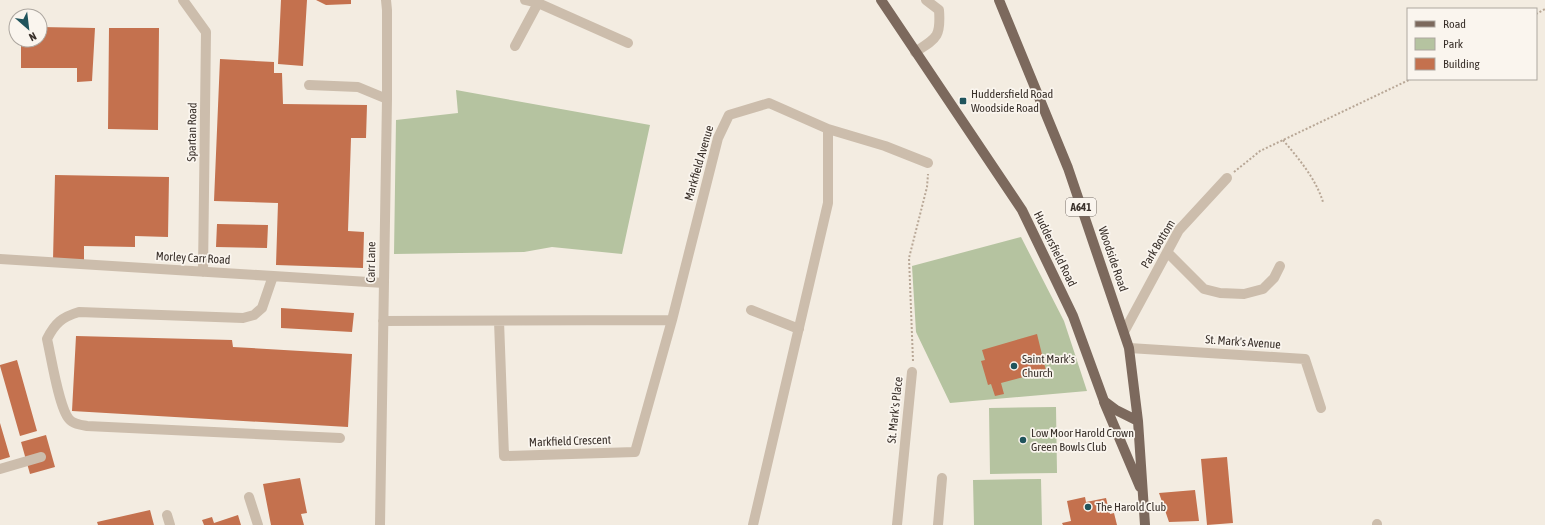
<svg xmlns="http://www.w3.org/2000/svg" width="1545" height="525" font-family="'Asap Condensed',sans-serif">
  <rect width="100%" height="100%" fill="#f3ece1"/>
  <path fill="#b5c3a0" d="M456 90 650 125 622 254 552 247 524 252 394 254 396 120 458 113Z
    M1021 237 1064 321 1087 391 950 403 916 332 912 266Z
    M1056 407 1057 473 990 474 989 408Z
    M1041 479 1042 525H974L973 480Z"/>
  <path fill="#c4714e" d="M281 0H307L303 66 278 64Z
    M316 0H351V4L326 5Z
    M40 27 95 28 92 81 77 82V68H21V40H40Z
    M109 28H159L158 130 108 129Z
    M220 59 274 62V73H282L283 104 367 105 366 138H351L348 231 364 232 363 268 276 265 278 203 214 201Z
    M55 175 169 177 168 237 135 236V247L84 246V260H53Z
    M217 224 268 225 267 248 216 247Z
    M281 308 354 313 352 332 281 328Z
    M1037 334 1046 371 1001 383 1004 394 995 396 991 384 988 385 981 361 985 360 982 350Z
    M76 336 232 340 233 347 352 354 348 427 72 411Z
    M17 360 37 431 20 436 0 366V365Z
    M0 423 10 457 0 460Z
    M46 435 55 467 30 474 21 442Z
    M1227 457 1233 523 1207 525 1201 459Z
    M300 478 307 513 301 514 304 525H271L263 484Z
    M1195 490 1199 521 1169 522 1159 493Z
    M1085 497 1086 502 1106 498 1110 514 1114 513 1117 525H1063L1062 523 1071 521 1067 501Z
    M150 510 154 525H98L97 522Z
    M238 515 241 525H204L202 520 212 517 214 523Z"/>
  <g fill="none" stroke-linecap="round" stroke-linejoin="round">
    <path stroke="#b8a796" stroke-width="2" stroke-dasharray="2 2" stroke-linecap="butt" d="M1536 14 1545 9
      M1283 140C1299 159 1316 179 1323 202
      M1234 172 1260 151 1411 79
      M913 361 909 258 927 187 928 174"/>
    <path stroke="#ccbdac" stroke-width="10" d="M183 0 206 32 203 272
      M525 0 538 3 628 43
      M515 46 538 3
      M915 52C937 38 941 37 939 10L926 0
      M309 85 358 87 387 99
      M828 129 885 146 928 163
      M1167 252 1204 289 1220 293 1244 294 1263 289 1274 278 1280 266
      M0 259 384 283
      M273 276 262 308 254 315 243 318 79 312C62 317 55 323 47 339 51 356 59 408 69 419 73 424 81 425 87 426L340 438
      M751 310 799 329
      M383 321 672 320 718 138 729 115 769 103 828 129V203L753 525
      M499 321 504 456 635 452 672 320
      M1124 332 1179 230 1227 178
      M1129 348 1305 359 1321 408
      M0 469 41 457
      M249 497 258 525
      M167 515 170 525
      M1377 524V525
      M380 525 387 99V10L386 0
      M897 525 912 372
      M938 525 942 478"/>
    <path stroke="#7c695d" stroke-width="10" d="M881 0 1022 210 1073 316 1104 401 1116 410 1138 421
      M999 0 1068 168 1129 348 1138 421 1145 525
      M1104 402 1140 487"/>
  </g>
  <g fill="#20545c" stroke="#faf5ee" stroke-width="1.5">
    <rect x="959" y="97" width="8" height="8" rx="2"/>
    <circle cx="1014" cy="366" r="4"/>
    <circle cx="1023" cy="440" r="4"/>
    <circle cx="1088" cy="507" r="4"/>
  </g>
  <g text-anchor="middle" stroke-width="3.5" stroke-linejoin="round" paint-order="stroke">
    <rect fill="#faf5ee" stroke="#746c66" stroke-width="1" x="1066" y="198" width="30" height="18" rx="3"/>
    <g font-size="11" font-weight="bold" fill="#3a312b">
      <text x="1081" y="211">A641</text>
    </g>
    <g font-size="12" fill="#3a312b" stroke="#faf5ee" text-anchor="start">
      <text x="971" y="98">Huddersfield Road<tspan x="971" dy="14">Woodside Road</tspan></text>
      <text x="1022" y="363">Saint Mark's<tspan x="1022" dy="14">Church</tspan></text>
      <text x="1031" y="437">Low Moor Harold Crown<tspan x="1031" dy="14">Green Bowls Club</tspan></text>
      <text x="1096" y="511">The Harold Club</text>
    </g>
    <g font-size="12" fill="#3a312b" stroke="#faf5ee">
      <text transform="translate(192 132) rotate(-89)" y="4">Spartan Road</text>
      <text transform="translate(699 163) rotate(-74)" y="4">Markfield Avenue</text>
      <text transform="translate(1158 244) rotate(-59)" y="4">Park Bottom</text>
      <text transform="translate(1055 249) rotate(64)" y="4">Huddersfield Road</text>
      <text transform="translate(193 258) rotate(3)" y="4">Morley Carr Road</text>
      <text transform="translate(1113 259) rotate(71)" y="4">Woodside Road</text>
      <text transform="translate(371 262) rotate(-89)" y="4">Carr Lane</text>
      <text transform="translate(1243 342) rotate(4)" y="4">St. Mark's Avenue</text>
      <text transform="translate(895 410) rotate(-84)" y="4">St. Mark's Place</text>
      <text transform="translate(570 441) rotate(-2)" y="4">Markfield Crescent</text>
    </g>
  </g>
  <rect x="1407" y="8" width="130" height="72" fill="#faf5ee" stroke="#ada7a0"/>
  <rect x="1415" y="21" width="20" height="6" fill="#7c695d" stroke="#ada7a0"/>
  <text x="1443" y="28" font-size="12" fill="#3a312b">Road</text>
  <rect x="1415" y="38" width="20" height="12" fill="#b5c3a0" stroke="#ada7a0"/>
  <text x="1443" y="48" font-size="12" fill="#3a312b">Park</text>
  <rect x="1415" y="58" width="20" height="12" fill="#c4714e" stroke="#ada7a0"/>
  <text x="1443" y="68" font-size="12" fill="#3a312b">Building</text>
  <g transform="translate(28 28) rotate(152)"><circle r="19" fill="#faf5ee" stroke="#ada7a0"/>
  <path d="M0-3L7 15L0 10L-7 15Z" fill="#20545c"/>
  <text y="-6" font-size="11" font-weight="bold" text-anchor="middle" fill="#3a312b">N</text>
  </g>
</svg>
